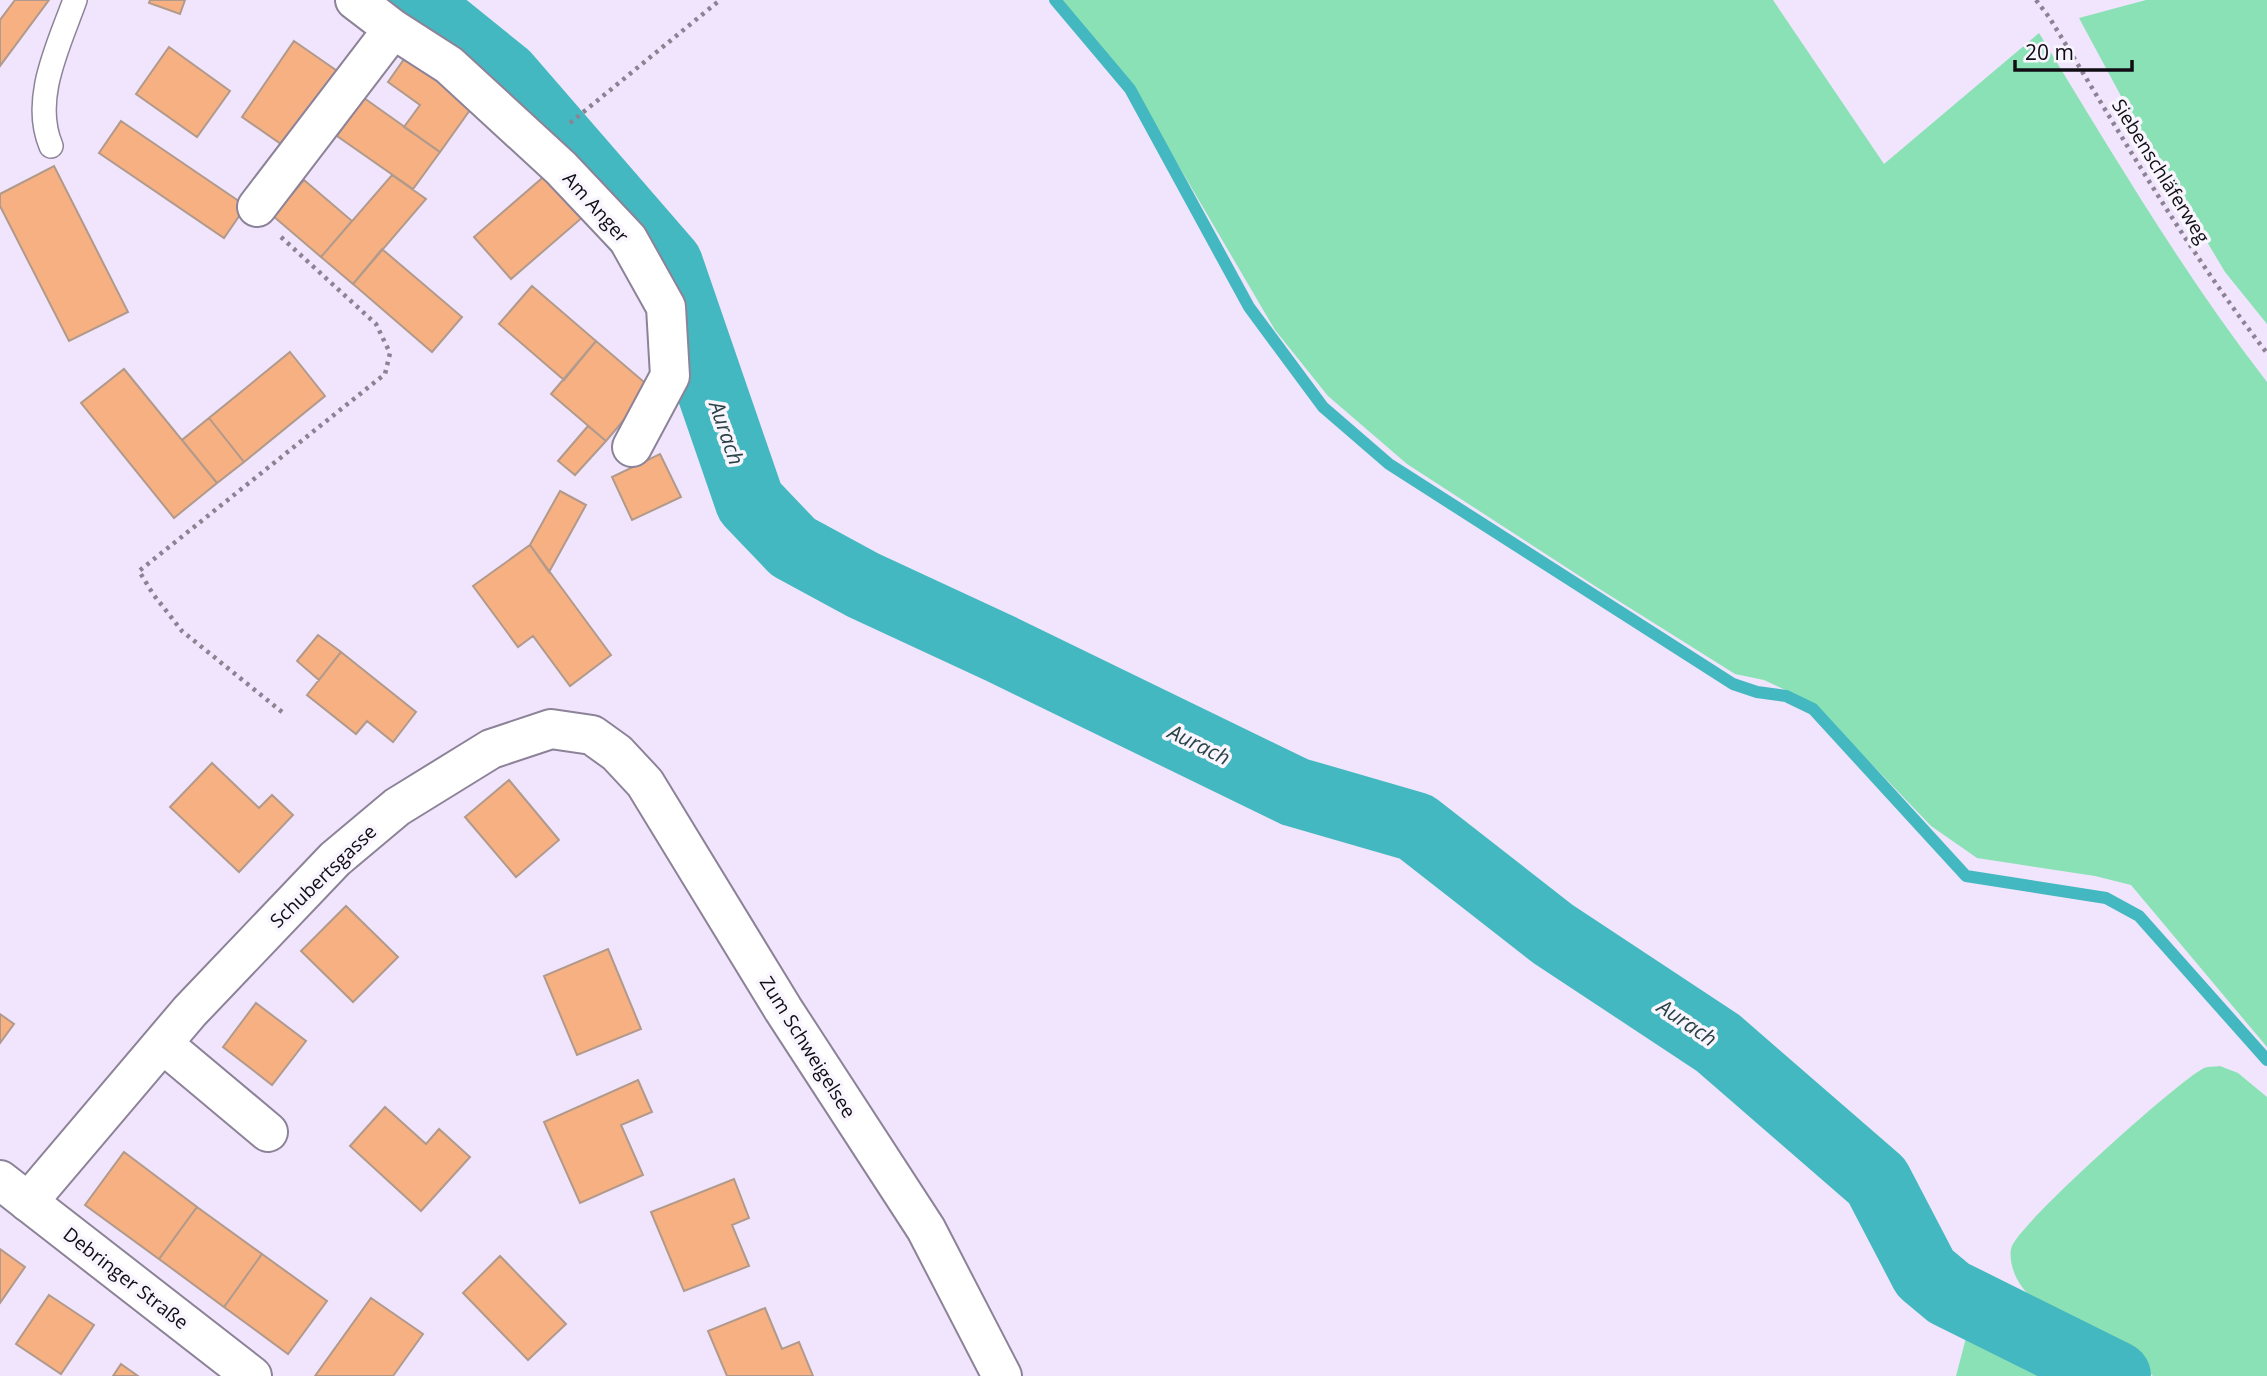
<svg xmlns="http://www.w3.org/2000/svg" width="2267" height="1376" font-family="'Open Sans',sans-serif">
  <rect width="100%" height="100%" fill="#f0e5fc"/>
  <path fill="#8be1b6" d="M1060 0H1773L1884 164 2039 33C2111 151 2182 272 2267 382V1047L2131 885 2095 876 1977 858 1931 826 1813 703 1764 680 1735 674 1598 588 1407 464 1328 396 1275 330 1126 76Z
    M2146 0H2267V324L2225 272 2129 111 2079 18Z
    M2220 1066 2238 1073 2267 1097V1376H2153L2145 1369C2108 1348 2028 1313 2014 1272 2011 1264 2009 1253 2012 1246 2022 1221 2178 1081 2204 1068 2209 1066 2215 1067 2220 1066Z
    M1976 1314C1999 1327 2021 1338 2044 1349 2063 1359 2078 1370 2098 1376H1956L1967 1334Z"/>
  <g fill="none" stroke-linecap="round" stroke-linejoin="round">
    <path stroke="#44b8c0" stroke-width="12" d="M1055 0 1130 89 1249 307 1323 407 1389 464 1733 684 1757 692 1786 696 1813 709 1966 876 2106 898 2139 916 2267 1060"/>
    <path stroke="#44b8c0" stroke-width="70" d="M411 0 505 76 668 264 750 502 793 547 863 585 1001 649 1295 792 1416 827 1553 934 1718 1043 1877 1181 1925 1273 1949 1293 2116 1376"/>
  </g>
  <path fill="#f7b082" stroke="#b19a8c" stroke-width="2" d="M15 0H49L0 66V20Z
    M150 0H185L180 14 149 3Z
    M294 41 343 75 291 151 242 117Z
    M169 47 230 91 197 137 136 94Z
    M407 55 475 103 440 152 404 127 420 105 388 82Z
    M364 98 440 152 413 189 337 136Z
    M121 121 246 206 224 238 99 153Z
    M54 166 128 312 69 341 0 206V194Z
    M548 173 584 216 511 279 474 237Z
    M392 175 426 199 353 284 321 257Z
    M304 180 352 221 321 257 273 216Z
    M382 249 462 317 432 352 353 284Z
    M532 286 596 341 564 380 499 324Z
    M596 341 651 388 606 441 551 394Z
    M290 352 325 396 244 462 209 418Z
    M124 369 217 483 174 518 81 403Z
    M209 418 244 462 217 483 182 440Z
    M588 426 606 441 575 475 558 461Z
    M660 454 681 497 632 520 612 477Z
    M560 491 586 505 549 572 530 545Z
    M530 545 611 655 570 686 533 636 518 647 473 586Z
    M318 635 341 652 319 680 297 661Z
    M341 652 416 712 393 742 367 721 356 734 307 695Z
    M212 763 259 808 272 795 293 815 239 872 170 807Z
    M509 780 559 840 516 877 465 817Z
    M346 906 398 957 353 1002 301 951Z
    M608 949 641 1029 577 1055 544 976Z
    M256 1003 306 1041 272 1085 223 1047Z
    M0 1014 14 1024 0 1043Z
    M638 1080 652 1112 621 1125 643 1175 580 1203 544 1122Z
    M385 1107 426 1144 439 1129 470 1157 421 1211 350 1146Z
    M124 1152 197 1207 159 1259 85 1205Z
    M734 1179 749 1218 732 1225 749 1266 684 1291 651 1212Z
    M197 1207 262 1254 224 1307 159 1259Z
    M0 1249 25 1267 0 1303Z
    M262 1254 327 1301 288 1354 224 1307Z
    M500 1256 566 1324 528 1360 463 1293Z
    M49 1295 94 1325 61 1374 16 1344Z
    M371 1298 423 1334 393 1376H315Z
    M765 1308 782 1349 799 1342 813 1376H727L708 1331Z
    M121 1364 138 1376H113Z"/>
  <g fill="none" stroke-linecap="round" stroke-linejoin="round">
    <defs>
      <path id="service" d="M51 146C31 99 59 45 75 0"/>
      <path id="minor" d="M355 0 393 29 449 65 561 168 628 239 666 307 670 376 632 447
        M257 207 393 29
        M163 1044 268 1132
        M28 1202 190 1011 335 859 397 807 491 749 551 729 592 735 617 753 645 783 783 1009 926 1229 1002 1376"/>
      <path id="tertiary" d="M0 1180 252 1376"/>
    </defs>
    <use href="#service" stroke="#8d8398" stroke-width="26"/>
    <use href="#minor" stroke="#8d8398" stroke-width="42"/>
    <use href="#tertiary" stroke="#8d8398" stroke-width="42"/>
    <path stroke="#8b8393" stroke-width="4.5" stroke-dasharray="3.5 5" stroke-linecap="butt" d="M2036 0 2049 17C2119 131 2185 248 2267 353
      M570 123 720 0
      M281 237 376 324 390 353 385 374 139 571 153 594 182 631 282 712"/>
    <use href="#service" stroke="#fff" stroke-width="23"/>
    <use href="#minor" stroke="#fff" stroke-width="38"/>
    <use href="#tertiary" stroke="#fff" stroke-width="38"/>
  </g>
  <g text-anchor="middle" stroke-width="7" stroke-linejoin="round" paint-order="stroke">
    <g font-size="19" fill="#100c14" stroke="#f9f5fe">
      <text transform="translate(2161 171) rotate(58)" y="7">Siebenschläferweg</text>
      <text transform="translate(596 207) rotate(48)" y="7">Am Anger</text>
      <text transform="translate(323 876) rotate(-44)" y="7">Schubertsgasse</text>
      <text transform="translate(808 1047) rotate(58)" y="7">Zum Schweigelsee</text>
      <text transform="translate(126 1278) rotate(38)" y="7">Debringer Straße</text>
    </g>
    <g font-size="21" font-style="italic" fill="#294345" stroke="#f9f5fe">
      <text transform="translate(726 433) rotate(71)" y="7">Aurach</text>
      <text transform="translate(1199 745) rotate(26)" y="7">Aurach</text>
      <text transform="translate(1687 1023) rotate(34)" y="7">Aurach</text>
    </g>
  </g>
  <path d="M2015 60v10h117v-10" fill="none" stroke="#100c14" stroke-width="3.5"/>
  <text x="2025" y="60" font-size="21" fill="#100c14" stroke="#f9f5fe" stroke-width="5" paint-order="stroke">20 m</text>
</svg>
